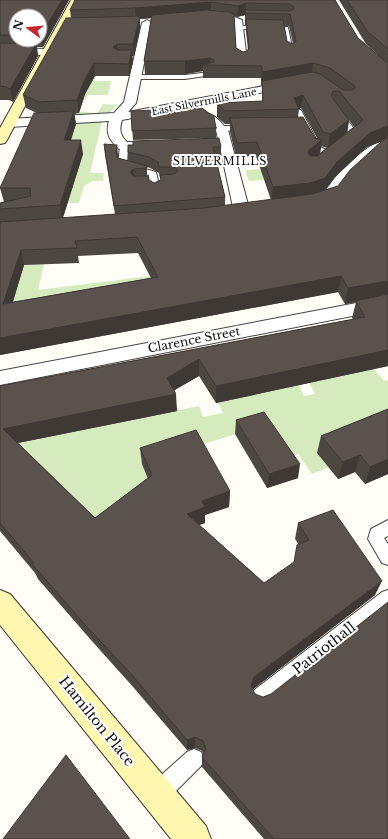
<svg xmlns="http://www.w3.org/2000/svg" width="388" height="839" font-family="'Libre Baskerville',serif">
  <rect width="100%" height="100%" fill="#fffdf5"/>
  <path fill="#d5ebbd" d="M89 81H111L108 95H88L81 105Z
    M103 104 117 105 109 114 67 118 72 111 97 113Z
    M102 121 90 173H104L103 181H93L84 186 79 203H53L58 187H73L76 177 17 172 73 134 77 122Z
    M263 169 264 180 249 181 245 170Z
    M20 253 44 264 38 290 150 276 158 293 7 320 15 295Z
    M374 369 384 381 388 380V425L317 453 329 467 312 474 298 454 285 459 262 426 142 463 153 491 98 534 0 447 199 406 203 417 223 413 218 402 299 385 304 396 315 394 309 383Z"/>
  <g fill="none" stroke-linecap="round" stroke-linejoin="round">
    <defs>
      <path id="lane" d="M240 26 288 27 293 53 290 55 287 53 283 30 238 29 237 28Z
        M210 72 213 74 212 75 185 79H136L132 77 136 75H185Z
        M333 109H339L358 134 343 145 339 142 349 134 332 111Z
        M295 110H301L320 147 333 153 332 155 329 156 314 151 294 112Z
        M203 113C211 112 220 120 224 126H249L253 128 249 130 219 131 215 125 203 117Z
        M124 143 128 146 127 164 156 172 160 190 158 192 155 193 150 190 149 175 119 167 118 165 120 146Z
        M388 520V536L384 538 388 544V565L382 563 368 539 371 529Z
        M388 590V609L267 705 260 708 253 705 250 698 253 691 382 592Z
        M194 749 201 752 204 759 201 766 165 802 157 805 149 802 146 794 149 786 187 752Z"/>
      <path id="street" d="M204 16H232L242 20 247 60 246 62 242 63 237 60 234 23 231 22 201 21 199 19 201 17Z
        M147 20 152 23 136 103 128 112 290 81 294 82 296 84 294 86 290 87 122 120C119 130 120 135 127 142H163L165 145 163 148 158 149H119C110 140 105 134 109 121L9 127 5 126 3 123 5 120 9 119 114 113 124 102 142 23Z
        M0 48 48 49 53 52 48 55 0 54Z
        M222 126 227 127 228 130 250 212 247 215 242 217 237 215 234 212 220 147 190 148 185 147 183 144 185 141 218 139 216 130 217 127Z
        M388 139V148C371 156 356 171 344 186 340 190 337 196 332 200 326 205 316 207 309 205L306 202C310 197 317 197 322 193 327 189 330 184 334 179 348 163 367 144 388 139Z
        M388 297V309L0 385V371Z"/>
      <path id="secondary" d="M71 0H79L68 25 7 140 5 143 0 144V128Z
        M0 590 10 594 206 826 211 839H171L0 625Z"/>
    </defs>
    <use href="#lane" stroke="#444" stroke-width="2"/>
    <use href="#street" stroke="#444" stroke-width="2"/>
    <use href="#secondary" stroke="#333" stroke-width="2"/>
    <use href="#lane" fill="#fff" fill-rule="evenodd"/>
    <use href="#street" fill="#fff" fill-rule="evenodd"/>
    <use href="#secondary" fill="#fff6b0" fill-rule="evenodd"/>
  </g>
  <path fill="#4d4742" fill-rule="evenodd" d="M0 0H69L43 47H37L38 56 13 102 9 100H0ZM16 16H40V40H16Z
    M75 0H335L358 38 386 62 387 63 366 44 339 0H388V366L216 403 199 376 174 390 177 411 18 443 95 518 148 479 142 464 140 448 230 491 229 507 205 515V523L199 525 264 583 294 563 299 545 295 539 298 523 375 595 252 690 255 694 388 839H264L202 767V757L203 754 202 751 195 748 187 750 134 688 91 640 38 579 35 573 0 531V386L353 319 352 318 356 302 345 304 338 292 0 355V203L4 202 0 188 37 113 26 108 23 95 71 18 70 10ZM245 15V25H246V31L248 50 247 51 243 52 236 48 234 16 237 17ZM151 18 144 61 145 74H185L203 71V78H261V85H262V101L217 103V117L225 124H230V132L236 157 256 156 271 200 225 206V197L215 158 221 157V147L128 152V161L118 158V155L104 144 105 155 115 214 63 218 83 154 71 140 76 124 74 114 79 113 85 94 95 76H129L133 62 132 56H134L140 28V19ZM284 26H289L293 44H292L287 41ZM301 108 317 138H315L298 117 299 109ZM349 120 354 127 347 132ZM382 141 338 186 325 190 335 177 367 147ZM321 146 327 148 320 153ZM147 167 150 168 159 173 160 178 161 180 154 183 149 180 147 176ZM138 253 151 278 13 302 24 265 79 263 78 256Z
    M131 111 216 128V138L133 140Z
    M388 409V474L365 484 355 472 338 479 317 453 321 436Z
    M236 420 298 478 267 488 235 434Z"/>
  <path fill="#3f3936" d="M62 0H69L43 47 41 35Z
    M211 2V14L140 19V28L134 56 133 44 136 20 135 8Z
    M246 3 245 15 237 17 238 6Z
    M36 44 38 56 13 102 10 89Z
    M117 44 118 56 113 47Z
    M132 50 133 62 129 76V64Z
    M210 58V65H203V71L185 74V61Z
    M94 63 95 76 85 94 79 113 77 100 84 81Z
    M313 63 311 76 262 81V85H261L262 72Z
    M303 95 301 108 299 109 294 98Z
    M74 111 76 124 66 154 64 140Z
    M349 120 347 134 328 148 330 134Z
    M388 126V139L367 147 335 177 323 193 271 202 273 187 337 162 370 133Z
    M81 140 83 154 62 220 60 205Z
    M322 140 320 155 306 168 309 150Z
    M117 145 118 155 117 165 116 154Z
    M133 169 134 180 130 172Z
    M21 250 24 265 7 320 3 304Z
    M341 276 338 292 0 355V338Z
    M388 281V296L345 304 348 288Z
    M388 350V366L216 403V386Z
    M199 359V376L168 394 167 378Z
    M176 394 177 411 8 445 3 429Z
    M360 455 355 472 338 479 343 462Z
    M388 459V474L365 484 370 467Z
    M300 464 298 478 267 488 269 474Z
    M230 491 229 507 205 515V523L187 529V514L202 501Z
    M382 581 375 595 252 690 251 686 254 677Z
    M195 737V748L187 750V740Z"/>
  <path fill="#5a524d" stroke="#3f3936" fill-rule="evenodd" d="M0 0H62L41 35H40V16H16V35H0Z
    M75 0H335L358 38 386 62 388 63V126L370 133 337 162 325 178 310 183 273 187 257 142 237 143 230 118 303 117 315 138 322 140 309 150 308 153 310 156H317L362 121V119L339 91H333L331 96 349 120 330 134 323 132 303 95 294 98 299 109 225 111 217 103 263 101 262 81 312 72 320 74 343 90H352L355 88V86L330 68 313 63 262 72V66L203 65 214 62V60L210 58 185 61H144L152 15 207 10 228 12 234 14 236 48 243 52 247 51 249 48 246 19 283 20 287 41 292 44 296 41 290 14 245 13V10L290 11 294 9V7L290 4 246 3 238 6 211 2 135 8 70 10Z
    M347 0H388V49L368 32Z
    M140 16 133 44H117L113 47 117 50H132L129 64 94 63 84 81 77 100 39 102 23 95 66 18Z
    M0 43 36 44 10 89 6 87 0 86Z
    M202 108 214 117 216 128 132 131 131 111Z
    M74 111 64 140H81L60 205 0 209V203L31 196 30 188H0L34 113Z
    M388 137V281L348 288 341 276 0 338V222L204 208 312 194 338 186 350 170 382 141ZM137 237 158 277 3 304 21 250 77 248 75 241Z
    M219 138 221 147H213L225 197 114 206 104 144 117 145 116 154 118 158 147 166V168L133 169 130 172 133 176H148L149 180 154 183 161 180 160 175 175 174 178 170 175 167H159L158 162 149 157 128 152V145H133V141Z
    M388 294V350L216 386 199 359 167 378 176 394 3 429 95 518 152 475 140 448 196 430 230 491 202 501 205 507 187 514 264 583 294 562 297 545 309 540 298 523 333 510 382 581 254 677 251 686 255 694 263 697 271 694 388 602V839H274L202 757 206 749 203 741 195 737 187 740 132 675 87 627 32 564 34 563 0 523V386L365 317 356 301Z
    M388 409V459L370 467 360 455 343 462 321 436Z
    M264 412 300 464 269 474 236 420Z
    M66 755 130 839H3Z"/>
  <g text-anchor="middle" stroke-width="4" stroke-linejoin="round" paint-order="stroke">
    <g font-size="10" fill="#111" stroke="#fff">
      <text transform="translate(204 101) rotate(-11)" y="4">East Silvermills Lane</text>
    </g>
    <g font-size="11" letter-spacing="1" fill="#111" stroke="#fff">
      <text x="220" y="165">SILVERMILLS</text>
    </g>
    <g font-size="12" fill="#111" stroke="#fff">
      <text transform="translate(194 340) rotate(-11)" y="4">Clarence Street</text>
    </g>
    <g font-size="14" fill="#111" stroke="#fff">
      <text transform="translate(324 648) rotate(-38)" y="5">Patriothall</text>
      <text transform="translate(97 721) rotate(51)" y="5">Hamilton Place</text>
    </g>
  </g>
  <g transform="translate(28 28) rotate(286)"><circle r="19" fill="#ffffff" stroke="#a0a0a0"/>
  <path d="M0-3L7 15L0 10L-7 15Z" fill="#c4262e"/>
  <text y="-6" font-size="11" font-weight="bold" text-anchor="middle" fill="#111111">N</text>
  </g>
</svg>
